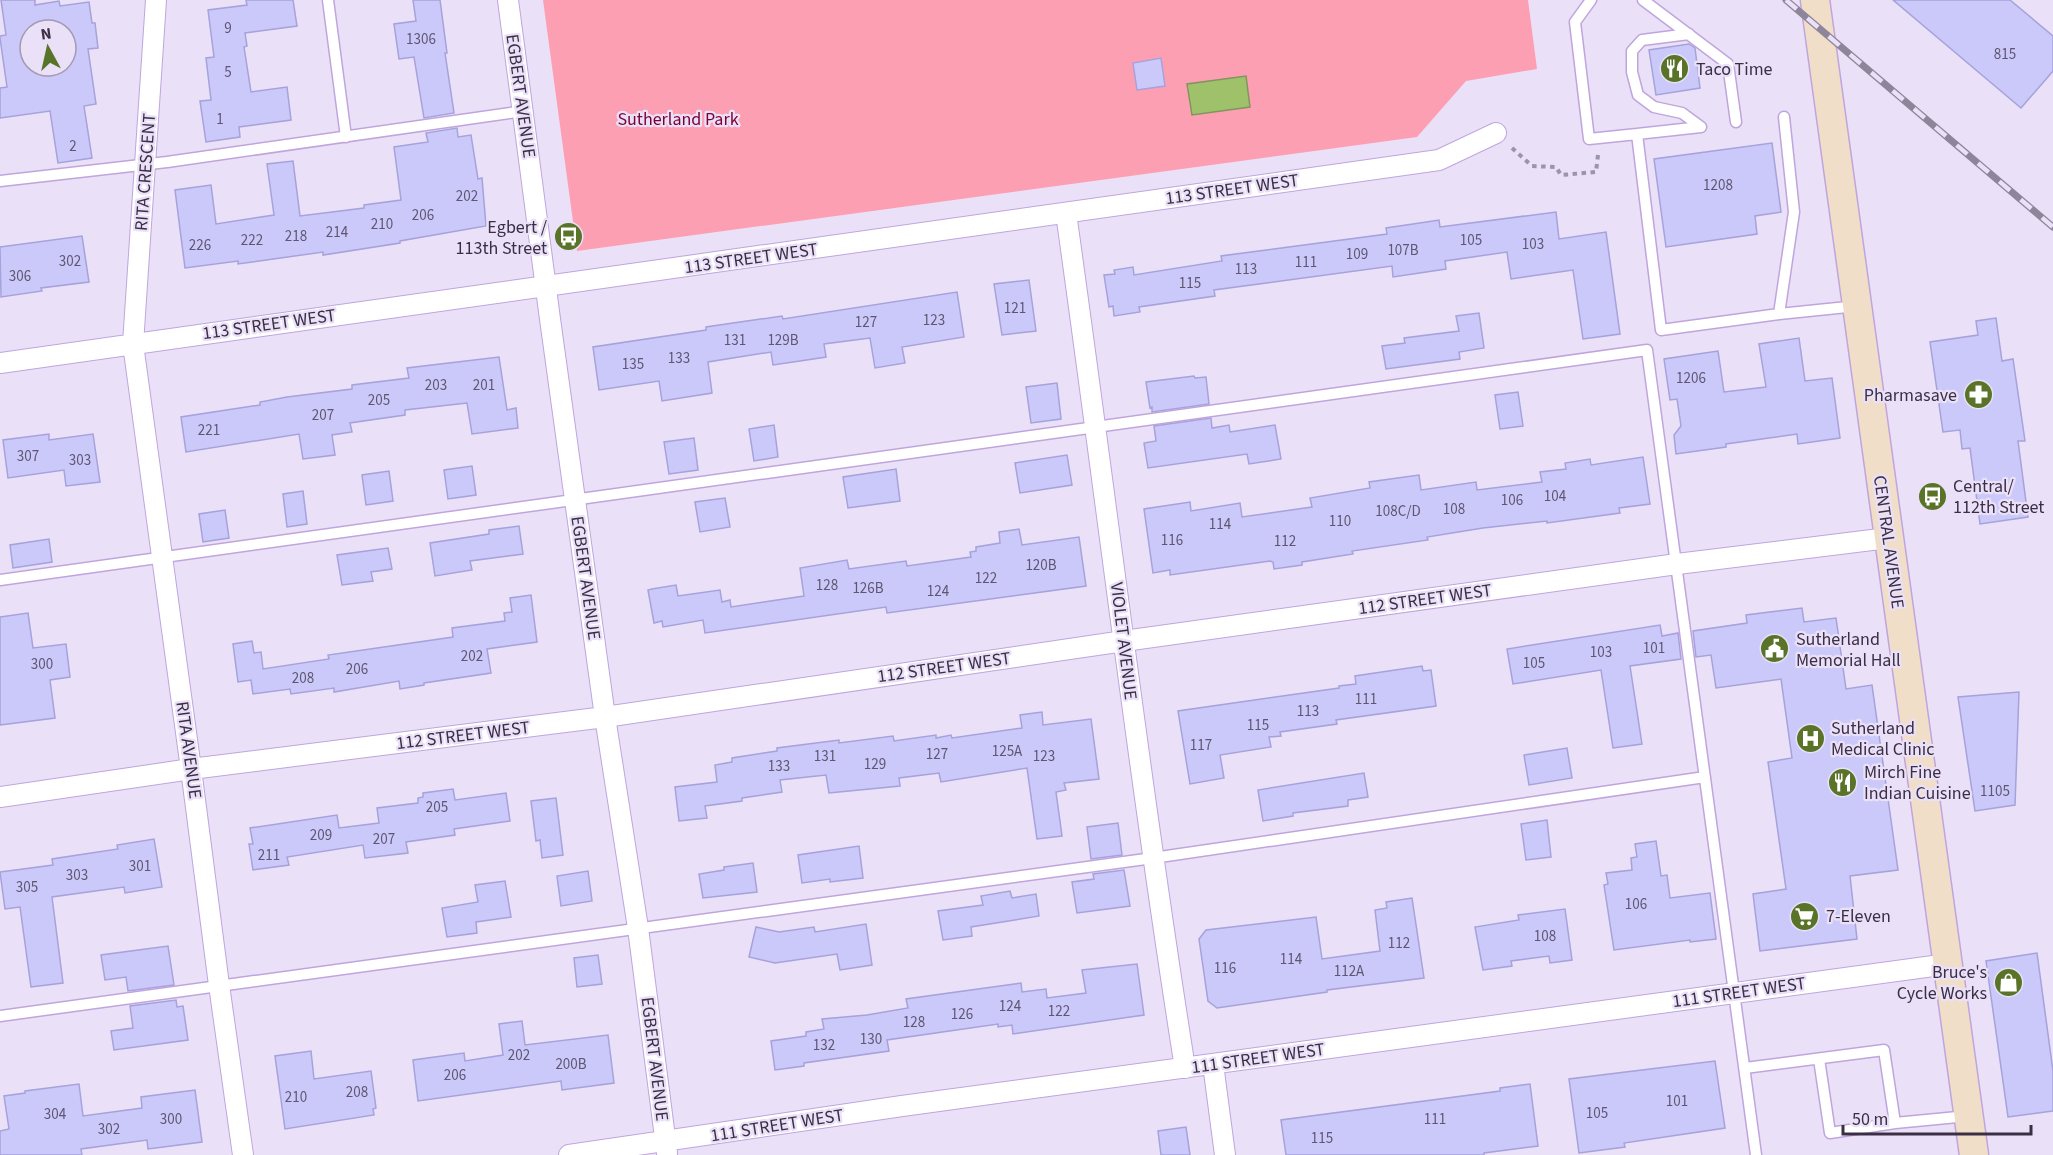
<svg xmlns="http://www.w3.org/2000/svg" width="2053" height="1155" font-family="'Source Sans 3',sans-serif">
  <rect width="100%" height="100%" fill="#eae0f7"/>
  <path fill="#fd9fb3" d="M543 0H1528L1537 69 1466 81 1417 137 577 251Z"/>
  <path fill="#9fc16a" stroke="#81955f" stroke-width="1.5" d="M1246 76 1250 107 1192 115 1187 84Z"/>
  <path fill="#cbc9f9" stroke="#a5a2dc" stroke-width="1.5" fill-rule="evenodd" d="M1 0H35V5L59 1 60 6 89 2 92 23H95L98 48 88 49 96 104 84 106 92 158 58 163 50 111 0 118V88L7 87 0 38V36L6 35ZM30 30H66V66H30Z
    M246 0H293L297 26 245 33 247 46 244 47 251 92 287 87 291 120 239 127 240 137 206 142 200 101 211 100 206 58 214 57 208 10 247 5Z
    M413 0H440L447 53H445L454 113 424 118 414 57 399 59 394 24 416 21Z
    M1893 0H2010L2053 36V71L2021 108Z
    M1689 44 1695 48 1700 88 1656 95 1649 50Z
    M1161 58 1165 86 1137 90 1133 63Z
    M457 128 458 137 471 135 478 179 482 178 486 226 400 241V243L323 255V252L238 264V261L185 268 175 190 211 185 216 224 274 215 267 164 293 161 300 216 364 208V205L401 200 394 147 428 142 426 133Z
    M1772 143 1781 212 1755 216 1757 234 1666 247 1654 159Z
    M1556 212 1559 239 1606 232 1620 334 1583 339 1573 270 1511 279 1507 252 1445 261 1446 269 1393 277 1392 266 1214 290 1215 296 1139 307 1140 312 1114 316 1113 306 1109 307 1104 275 1115 274 1114 270 1133 267 1134 275 1222 261 1221 256 1387 234 1386 228 1413 224 1439 220 1440 227Z
    M82 236 89 282 41 288 42 291 1 297 0 247Z
    M1029 280 1036 331 1002 335 994 284Z
    M957 292 964 337 902 347 905 363 875 368 870 338 824 344 826 357 800 361 773 365 771 352 708 362 712 393 662 401 659 381 599 390 593 347 706 330V327L782 316 783 319Z
    M1479 313 1484 348 1459 352 1460 359 1386 369 1382 346 1405 343 1404 338 1459 331 1456 316Z
    M1996 318 2002 361 2013 359 2025 441H2018L2028 517 1980 524 1970 448 1962 449 1960 430 1943 432 1930 342 1978 335 1976 321Z
    M1799 338 1805 381 1832 378 1840 438 1798 444 1797 434 1726 444V447L1676 454 1674 435 1681 426 1677 399 1670 400 1664 359 1718 351 1724 392 1766 387 1759 344Z
    M499 357 507 410 516 408 518 428 472 434 467 403 405 410V415L350 423 352 432 332 435 335 455 303 459 299 434 186 452 181 417 260 405V402L287 397 352 389V385L409 378 407 368Z
    M1194 376 1195 378 1206 377 1209 404 1152 412V407L1150 408 1146 382Z
    M1057 383 1061 419 1031 423 1026 387Z
    M1518 392 1523 426 1500 429 1495 395Z
    M1211 418 1212 428 1229 425 1230 432 1275 425 1281 459 1249 464 1247 454 1148 468 1144 443 1156 441 1154 426Z
    M774 425 778 457 754 461 749 429Z
    M49 434V440L93 434 100 482 66 486 64 470 8 478 3 440Z
    M694 438 698 470 669 474 664 442Z
    M1067 455 1072 485 1020 493 1015 463Z
    M1643 457 1650 504 1619 508 1620 513 1547 523V521L1483 528 1427 537 1428 540 1352 551 1353 554 1302 562V565L1274 569 1273 562 1270 561 1170 575V570L1153 573 1144 509 1190 502 1191 511 1240 503 1242 517 1312 507 1310 498 1370 488 1369 482 1419 475 1421 490 1476 482 1477 490 1542 482 1540 472 1566 469 1565 463 1590 459 1591 465Z
    M472 466 476 495 448 499 444 470Z
    M896 469 900 501 848 508 843 477Z
    M389 471 393 501 366 505 362 475Z
    M303 491 307 524 287 527 283 494Z
    M725 498 730 527 700 532 695 502Z
    M225 510 229 538 203 542 199 514Z
    M519 526 523 554 470 561 472 570 435 576 430 543 489 534V530Z
    M1019 529 1022 545 1079 537 1086 586 887 613 886 607 705 633 703 620 663 627 662 621 654 623 648 590 652 589 676 585 678 596 720 590 722 602 730 600 731 607 804 596 800 568 847 560 849 569 906 561 907 566 971 557 970 552 976 551V547L1000 543 999 532Z
    M49 539 52 562 13 568 10 545Z
    M388 548 392 569 371 572 373 581 342 585 337 555Z
    M531 595 537 642 487 649 491 673 424 683V685L400 689 399 681 334 692V688L291 694 290 689 253 694 251 680 238 682 233 644 252 641 254 653 261 652 263 669 329 659 328 655 453 637 452 628 505 621 504 613 512 612 510 598Z
    M1802 608 1804 622 1836 618 1846 689 1872 685 1898 870 1850 876 1857 939 1760 951 1753 894 1786 889 1768 762 1792 758 1781 679 1716 688 1711 655 1696 657 1693 631 1747 623 1746 615Z
    M28 613 33 648 66 644 70 677 50 680 55 718 0 725V617Z
    M1660 625 1662 636 1678 633 1681 659 1630 666 1642 744 1613 748 1601 670 1513 684 1507 649Z
    M1422 666 1423 671 1431 670 1436 706 1336 720 1337 724 1280 732 1281 736 1269 737 1271 747 1220 755 1224 778 1190 784 1178 711 1339 688V686L1356 684 1355 676Z
    M2019 692 2015 805 1975 811 1958 697Z
    M1042 712 1043 725 1091 719 1099 779 1064 783 1066 790 1056 792 1062 836 1037 839 1027 768 941 782 939 773 899 778 900 786 829 793 826 775 780 780 782 792 742 798V801L705 806 707 818 679 821 675 787 717 782 715 765 732 762V758L777 751V748L839 740V743L893 736 894 741 936 735V738L951 735 952 738 1022 728 1020 715Z
    M1567 748 1572 778 1529 785 1524 755Z
    M1364 773 1368 797 1348 800V806L1293 813V816L1263 821 1258 790Z
    M453 789 455 800 506 793 510 821 454 829 455 835 406 842 408 853 365 858 363 845 287 857 289 865 253 870 249 844H253L250 828 337 815 339 828 379 823 377 808 418 803V798L423 797V793Z
    M556 798 563 855 542 858 540 840 536 841 531 801Z
    M1547 820 1551 857 1526 860 1521 824Z
    M1118 823 1122 855 1091 859 1087 827Z
    M154 839 162 887 125 893 124 887 52 897 63 983 31 987 20 907 5 909 0 872 53 865 52 859 118 849 117 845Z
    M1656 841 1661 876 1667 875 1670 898 1710 893 1716 939 1690 942V940L1614 950 1604 885 1608 884 1606 873 1632 870 1631 858 1637 857 1635 844Z
    M859 846 863 878 830 882V879L802 883 798 855Z
    M753 863 757 892 703 898 699 874 724 870V867Z
    M1124 870 1130 906 1077 913 1072 882 1094 879 1093 874Z
    M588 871 592 901 561 906 557 876Z
    M505 881 511 917 476 922 477 933 447 937 442 908 478 902 475 885Z
    M1010 891 1012 898 1036 894 1039 916 971 927 972 936 943 940 938 911 983 905 981 896Z
    M1412 898 1424 978 1327 990V992L1217 1008 1208 1001 1199 939 1206 930 1316 917 1322 959 1380 951 1375 910 1387 908 1386 902Z
    M1565 909 1572 960 1550 963 1549 956 1511 961 1512 966 1483 970 1475 927 1519 920 1518 915Z
    M866 924 872 965 840 970 837 954 775 963 749 957 756 927 779 932 814 927 815 932Z
    M168 946 174 985 128 991 126 977 105 980 101 955Z
    M2037 953 2053 1071V1111L2008 1117 1986 961Z
    M598 955 602 984 577 987 574 958Z
    M1137 964 1144 1015 1013 1034 1012 1025 998 1027V1024L887 1040 889 1051 804 1063V1066L775 1070 771 1041 806 1036V1032L824 1029 822 1019 867 1015 908 1008 906 999 1021 983 1022 992 1046 989 1047 998 1086 993 1082 970Z
    M176 1000 177 1007 183 1006 188 1040 114 1050 111 1031 133 1028 130 1006Z
    M522 1021 525 1045 608 1035 614 1083 562 1090 561 1081 418 1101 413 1060 464 1053 465 1061 503 1055 499 1024Z
    M311 1051 314 1079 371 1071 376 1108 373 1109 374 1115 285 1129 275 1056Z
    M1715 1061 1725 1128 1624 1143 1625 1147 1579 1153 1569 1079Z
    M79 1084 83 1116 142 1108 141 1097 195 1090 202 1142 148 1149 147 1140 81 1149 82 1155H0V1131L9 1129 4 1096 25 1093V1091Z
    M1530 1084 1538 1146 1484 1153V1155H1286L1281 1120 1500 1091V1088Z
    M1186 1127 1190 1155H1161L1158 1131Z"/>
  <g fill="none" stroke-linecap="round" stroke-linejoin="round">
    <defs>
      <path id="lane" d="M328 0 346 137
        M1591 0 1575 22 1589 139 1637 134
        M1643 0 1728 64 1736 122
        M1689 34 1642 40 1632 51V72L1638 95 1654 107 1682 113 1701 127
        M1701 127 1637 134 1661 330 1779 314 1857 306
        M0 181 167 162 524 111
        M1779 314 1794 212 1784 117
        M0 580 1647 350 1756 1155
        M0 1016 1153 858 1705 777
        M1819 1059 1830 1133 1895 1123
        M1745 1068 1884 1050 1895 1123 1968 1116"/>
      <path id="street" d="M156 0 133 344 191 769 219 985 243 1155
        M508 0 550 319 605 717 638 928 667 1153
        M1066 213C1106 498 1140 784 1185 1068
        M0 363 1439 160 1496 133
        M0 797 191 769 605 717 1124 641 1677 564 1888 538
        M1213 1064 1225 1155
        M569 1155 902 1106 1948 964"/>
      <path id="secondary" d="M1815 0 1974 1155"/>
    </defs>
    <use href="#lane" stroke="#c0a5dd" stroke-width="13"/>
    <use href="#street" stroke="#c0a5dd" stroke-width="22"/>
    <use href="#secondary" stroke="#c0a5dd" stroke-width="31"/>
    <path stroke="#9e94aa" stroke-width="4" stroke-dasharray="4.5 4.5" stroke-linecap="butt" d="M1512 148 1532 166 1556 167 1561 175 1596 172 1598 155"/>
    <use href="#lane" stroke="#fff" stroke-width="10"/>
    <use href="#street" stroke="#fff" stroke-width="20"/>
    <use href="#secondary" stroke="#f1dec9" stroke-width="28"/>
    <defs>
      <path id="rail" d="M1786 0 2053 227"/>
    </defs>
    <use href="#rail" stroke="#8f859b" stroke-width="7"/>
    <use href="#rail" stroke="#eae0f7" stroke-width="4.5" stroke-dasharray="14" stroke-linecap="butt"/>
  </g>
  <defs>
    <symbol id="restaurant-disc" viewBox="-11 -11 22 22"><circle r="9.5" fill="#597428" stroke="#eae0f7"/><path d="M-5-6h1v4h1v-4h1v4h1v-4h1v5L-1.5 .5V6h-2V.5L-5-1ZM5-6V6H3V1.5H1.5Q1.5-4 5-6Z" fill="#fff"/></symbol>
    <symbol id="bus-disc" viewBox="-11 -11 22 22"><circle r="9.5" fill="#597428" stroke="#eae0f7"/><path d="M-5-6H5V4H4V6H2V4H-2V6H-4V4H-5ZM-3.5-4V0h7V-4ZM-3.5 1.2v1.5H-2V1.2ZM2 1.2v1.5H3.5V1.2Z" fill="#fff"/></symbol>
    <symbol id="pharmacy-disc" viewBox="-11 -11 22 22"><circle r="9.5" fill="#597428" stroke="#eae0f7"/><path d="M-2-6h4v4h4v4h-4v4h-4v-4h-4v-4h4Z" fill="#fff"/></symbol>
    <symbol id="civic-disc" viewBox="-11 -11 22 22"><circle r="9.5" fill="#597428" stroke="#eae0f7"/><path d="M-.6-6.5H3V-4.5H.6V-3L4-1V1h2V6H-6V1h2V-1L-.6-3ZM-1.2 2.5V6h2.4V2.5Z" fill="#fff"/></symbol>
    <symbol id="hospital-disc" viewBox="-11 -11 22 22"><circle r="9.5" fill="#597428" stroke="#eae0f7"/><path d="M-5-5h3v3.5h4V-5h3V5h-3V1.5h-4V5h-3Z" fill="#fff"/></symbol>
    <symbol id="supermarket-disc" viewBox="-11 -11 22 22"><circle r="9.5" fill="#597428" stroke="#eae0f7"/><path d="M-6-5.5h2.5l.6 2H6L4.5 2H-2.5L-4.4-4H-6ZM-1.5 3.2a1.3 1.3 0 1 0 .1 0ZM3 3.2a1.3 1.3 0 1 0 .1 0Z" fill="#fff"/></symbol>
    <symbol id="shop-disc" viewBox="-11 -11 22 22"><circle r="9.5" fill="#597428" stroke="#eae0f7"/><path d="M-5-2.5h2.3a2.7 3.5 0 0 1 5.4 0H5L5.5 6h-11ZM-1.5-2.5h3a1.5 2.3 0 0 0-3 0Z" fill="#fff"/></symbol>
  </defs>
  <g fill-rule="evenodd">
    <use href="#restaurant-disc" x="1658" y="52" width="33" height="33"/>
    <use href="#bus-disc" x="552" y="220" width="33" height="33"/>
    <use href="#pharmacy-disc" x="1962" y="378" width="33" height="33"/>
    <use href="#bus-disc" x="1916" y="480" width="33" height="33"/>
    <use href="#civic-disc" x="1758" y="632" width="33" height="33"/>
    <use href="#hospital-disc" x="1794" y="722" width="33" height="33"/>
    <use href="#restaurant-disc" x="1826" y="766" width="33" height="33"/>
    <use href="#supermarket-disc" x="1788" y="900" width="33" height="33"/>
    <use href="#shop-disc" x="1992" y="966" width="33" height="33"/>
  </g>
  <g text-anchor="middle" stroke-width="4.5" stroke-linejoin="round" paint-order="stroke">
    <g font-size="15" fill="#5e5672">
      <text x="228" y="33">9</text>
      <text x="421" y="44">1306</text>
      <text x="2005" y="59">815</text>
      <text x="228" y="77">5</text>
      <text x="220" y="124">1</text>
      <text x="73" y="151">2</text>
      <text x="1718" y="190">1208</text>
      <text x="467" y="201">202</text>
      <text x="423" y="220">206</text>
      <text x="382" y="229">210</text>
      <text x="337" y="237">214</text>
      <text x="296" y="241">218</text>
      <text x="252" y="245">222</text>
      <text x="1471" y="245">105</text>
      <text x="1533" y="249">103</text>
      <text x="200" y="250">226</text>
      <text x="1403" y="255">107B</text>
      <text x="1357" y="259">109</text>
      <text x="70" y="266">302</text>
      <text x="1306" y="267">111</text>
      <text x="1246" y="274">113</text>
      <text x="20" y="281">306</text>
      <text x="1190" y="288">115</text>
      <text x="1015" y="313">121</text>
      <text x="934" y="325">123</text>
      <text x="866" y="327">127</text>
      <text x="735" y="345">131</text>
      <text x="783" y="345">129B</text>
      <text x="679" y="363">133</text>
      <text x="633" y="369">135</text>
      <text x="1691" y="383">1206</text>
      <text x="436" y="390">203</text>
      <text x="484" y="390">201</text>
      <text x="379" y="405">205</text>
      <text x="323" y="420">207</text>
      <text x="209" y="435">221</text>
      <text x="28" y="461">307</text>
      <text x="80" y="465">303</text>
      <text x="1555" y="501">104</text>
      <text x="1512" y="505">106</text>
      <text x="1454" y="514">108</text>
      <text x="1398" y="516">108C/D</text>
      <text x="1340" y="526">110</text>
      <text x="1220" y="529">114</text>
      <text x="1172" y="545">116</text>
      <text x="1285" y="546">112</text>
      <text x="1041" y="570">120B</text>
      <text x="986" y="583">122</text>
      <text x="827" y="590">128</text>
      <text x="868" y="593">126B</text>
      <text x="938" y="596">124</text>
      <text x="1654" y="653">101</text>
      <text x="1601" y="657">103</text>
      <text x="472" y="661">202</text>
      <text x="1534" y="668">105</text>
      <text x="42" y="669">300</text>
      <text x="357" y="674">206</text>
      <text x="303" y="683">208</text>
      <text x="1366" y="704">111</text>
      <text x="1308" y="716">113</text>
      <text x="1258" y="730">115</text>
      <text x="1201" y="750">117</text>
      <text x="1007" y="756">125A</text>
      <text x="937" y="759">127</text>
      <text x="825" y="761">131</text>
      <text x="1044" y="761">123</text>
      <text x="875" y="769">129</text>
      <text x="779" y="771">133</text>
      <text x="1995" y="796">1105</text>
      <text x="437" y="812">205</text>
      <text x="321" y="840">209</text>
      <text x="384" y="844">207</text>
      <text x="269" y="860">211</text>
      <text x="140" y="871">301</text>
      <text x="77" y="880">303</text>
      <text x="27" y="892">305</text>
      <text x="1636" y="909">106</text>
      <text x="1545" y="941">108</text>
      <text x="1399" y="948">112</text>
      <text x="1291" y="964">114</text>
      <text x="1225" y="973">116</text>
      <text x="1349" y="976">112A</text>
      <text x="1010" y="1011">124</text>
      <text x="1059" y="1016">122</text>
      <text x="962" y="1019">126</text>
      <text x="914" y="1027">128</text>
      <text x="871" y="1044">130</text>
      <text x="824" y="1050">132</text>
      <text x="519" y="1060">202</text>
      <text x="571" y="1069">200B</text>
      <text x="455" y="1080">206</text>
      <text x="357" y="1097">208</text>
      <text x="296" y="1102">210</text>
      <text x="1677" y="1106">101</text>
      <text x="1597" y="1118">105</text>
      <text x="55" y="1119">304</text>
      <text x="171" y="1124">300</text>
      <text x="1435" y="1124">111</text>
      <text x="109" y="1134">302</text>
      <text x="1322" y="1143">115</text>
    </g>
    <g font-size="18" fill="#3a2f45" stroke="#eae0f7" text-anchor="start">
      <text x="1696" y="75">Taco Time</text>
      <text x="547" y="233" text-anchor="end">Egbert /<tspan x="547" dy="21">113th Street</tspan></text>
      <text x="1957" y="401" text-anchor="end">Pharmasave</text>
      <text x="1953" y="492">Central/<tspan x="1953" dy="21">112th Street</tspan></text>
      <text x="1796" y="645">Sutherland<tspan x="1796" dy="21">Memorial Hall</tspan></text>
      <text x="1831" y="734">Sutherland<tspan x="1831" dy="21">Medical Clinic</tspan></text>
      <text x="1864" y="778">Mirch Fine<tspan x="1864" dy="21">Indian Cuisine</tspan></text>
      <text x="1826" y="922">7-Eleven</text>
      <text x="1987" y="978" text-anchor="end">Bruce's<tspan x="1987" dy="21">Cycle Works</tspan></text>
    </g>
    <g font-size="18" fill="#3a2f45" stroke="#eae0f7">
      <text transform="translate(521 96) rotate(82)" y="6">EGBERT AVENUE</text>
      <text transform="translate(145 172) rotate(-86)" y="6">RITA CRESCENT</text>
      <text transform="translate(1232 189) rotate(-8)" y="6">113 STREET WEST</text>
      <text transform="translate(751 258) rotate(-8)" y="6">113 STREET WEST</text>
      <text transform="translate(269 324) rotate(-8)" y="6">113 STREET WEST</text>
      <text transform="translate(1889 542) rotate(82)" y="6">CENTRAL AVENUE</text>
      <text transform="translate(586 578) rotate(82)" y="6">EGBERT AVENUE</text>
      <text transform="translate(1425 599) rotate(-8)" y="6">112 STREET WEST</text>
      <text transform="translate(1124 641) rotate(83)" y="6">VIOLET AVENUE</text>
      <text transform="translate(944 667) rotate(-8)" y="6">112 STREET WEST</text>
      <text transform="translate(463 735) rotate(-7)" y="6">112 STREET WEST</text>
      <text transform="translate(189 750) rotate(82)" y="6">RITA AVENUE</text>
      <text transform="translate(1739 992) rotate(-8)" y="6">111 STREET WEST</text>
      <text transform="translate(1258 1058) rotate(-8)" y="6">111 STREET WEST</text>
      <text transform="translate(655 1059) rotate(83)" y="6">EGBERT AVENUE</text>
      <text transform="translate(777 1125) rotate(-9)" y="6">111 STREET WEST</text>
    </g>
    <g font-size="18" fill="#7b0134" stroke="#eae0f7">
      <text x="678" y="125">Sutherland Park</text>
    </g>
  </g>
  <g transform="translate(48 48) rotate(352)"><circle r="28" fill="#eae0f7" stroke="#a499b0" stroke-width="1.5"/>
  <path d="M0-4.5L10 22L0 15L-10 22Z" fill="#597428"/>
  <text y="-9" font-size="16" font-weight="bold" text-anchor="middle" fill="#3a2f45">N</text>
  </g>
  <path d="M1843 1125v9h188v-9" fill="none" stroke="#3a2f45" stroke-width="3"/>
  <text x="1852" y="1125" font-size="18" fill="#3a2f45" stroke="#eae0f7" stroke-width="4.5" paint-order="stroke">50 m</text>
</svg>
